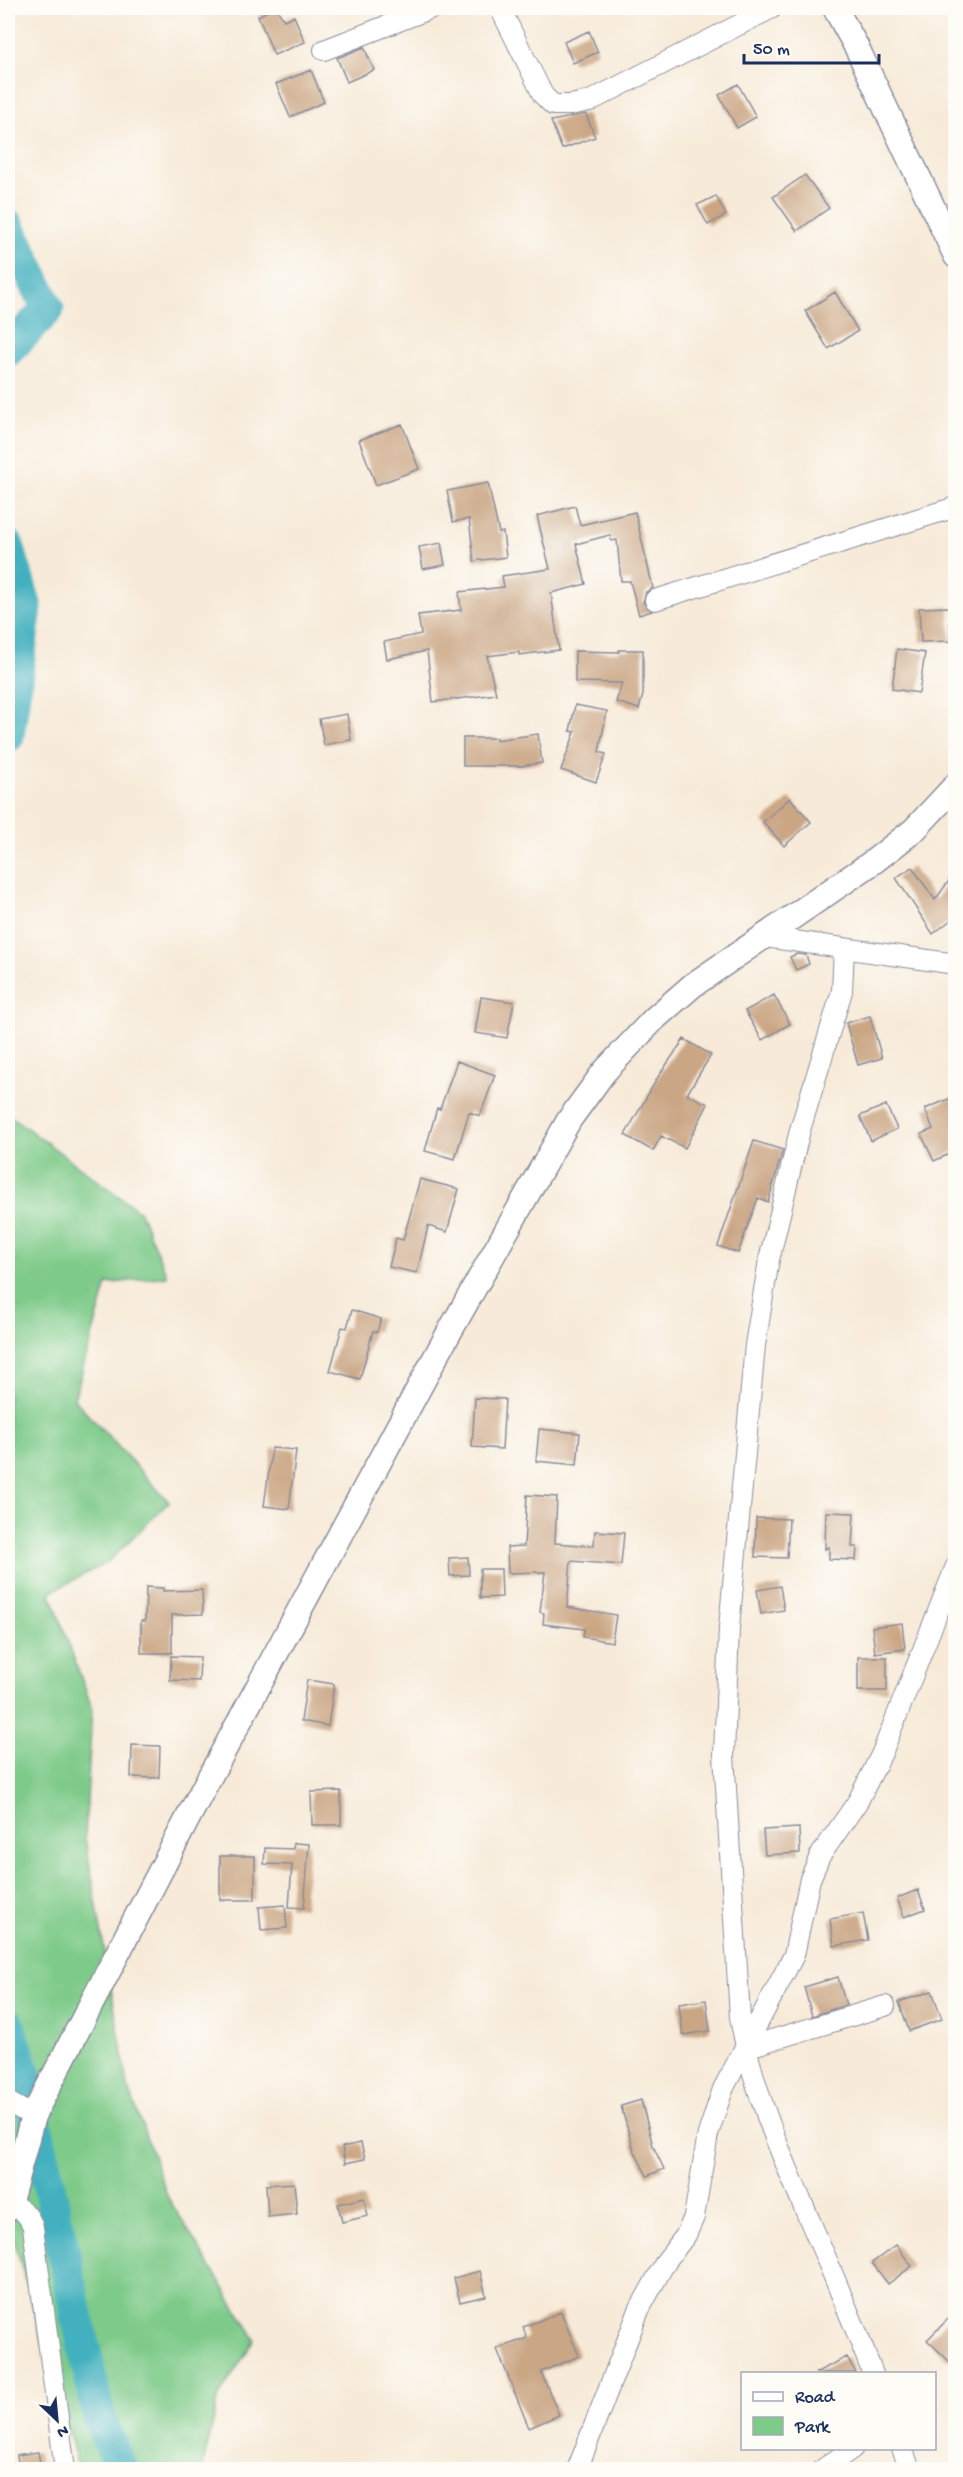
<svg xmlns="http://www.w3.org/2000/svg" width="963" height="2477" font-family="'Gochi Hand',sans-serif">
  <rect width="100%" height="100%" fill="#fdfcf7"/>
  <filter id="ink" filterUnits="userSpaceOnUse"><feTurbulence type="fractalNoise" baseFrequency=".0167" numOctaves="2"/><feDisplacementMap in="SourceGraphic" scale="12" xChannelSelector="R" yChannelSelector="G"/><feConvolveMatrix kernelMatrix="1 2 1 2 8 2 1 2 1" color-interpolation-filters="sRGB"/></filter>
  <filter id="wash" filterUnits="userSpaceOnUse"><feTurbulence type="fractalNoise" baseFrequency=".008" numOctaves="4" result="noise"/><feDisplacementMap in="SourceGraphic" scale="24" xChannelSelector="R" yChannelSelector="G"/><feGaussianBlur stdDeviation="1.35" result="paint"/><feColorMatrix in="noise" values="0 0 0 0 0 0 0 0 0 0 0 0 0 0 0 0 0 1.4 0 .05"/><feComposite in="paint" operator="in"/></filter>
  <g filter="url(#wash)">
    <rect width="100%" height="100%" fill="#f7ead8"/>
    <path fill="#7eca89" stroke="#4c7c74" stroke-width="1.5" d="M8 1114 140 1212 167 1276 107 1284 74 1399 169 1502 107 1563 50 1592 92 1708 85 1838 128 2086 168 2198 255 2339 219 2396 202 2469H79L8 2219Z"/>
    <g fill="none" stroke-linecap="round" stroke-linejoin="round">
      <path stroke="#42b0bf" stroke-width="33" d="M8 225 48 309 8 350
        M8 546 26 608 8 736
        M8 2024 25 2075 99 2417 121 2470"/>
    </g>
    <g id="blocks">
      <path fill="#caa684" d="M273 8H276L284 20 294 16 305 42 274 55 258 16Z
        M589 31 598 52 573 63 564 42Z
        M364 47 374 70 347 82 337 58Z
        M311 70 324 102 290 117 276 84Z
        M738 84 756 117 737 128 719 95Z
        M586 114 595 137 562 149 551 121Z
        M805 175 829 208 797 231 773 197Z
        M716 196 726 215 708 225 697 205Z
        M835 292 858 331 828 349 805 311Z
        M402 424 419 469 376 485 359 440Z
        M488 483 499 533 503 532 506 557 474 561 469 519 453 522 447 491Z
        M575 506 580 525 635 512 653 588 646 592 643 603 652 611 639 615 630 581H621L617 540 611 541 610 535 576 544 586 584 551 593 559 650 519 655V652L487 656 496 694 433 702 427 651 387 659 384 642 421 634 418 615 461 610 459 592 504 587 502 576 550 569 537 516Z
        M441 543 445 565 423 569 419 547Z
        M949 607 951 641 921 642 919 608Z
        M897 649 925 653 919 693 892 689Z
        M619 650H643V695L639 709 616 702 622 683 575 682V651L619 652Z
        M575 705 607 711 599 752 606 754 596 782 561 770 575 732 570 731Z
        M347 714 351 740 324 745 319 719Z
        M538 734 542 763 521 766H463V738H496V740Z
        M790 798 811 822 784 846 763 822Z
        M912 867 935 900 956 871V916L933 934 896 878Z
        M797 954 806 955 809 964 796 970 790 957Z
        M774 995 790 1024 762 1040 745 1011Z
        M481 997 514 1002 507 1038 475 1033Z
        M870 1016 882 1058 858 1065 846 1023Z
        M684 1039 711 1055 687 1094 708 1104 685 1148 661 1136 653 1151 625 1135 658 1077Z
        M457 1061 495 1075 480 1116 469 1112 455 1159 425 1151 437 1108 440 1109Z
        M956 1096V1151L934 1161 921 1134 933 1129 925 1109Z
        M886 1105 897 1129 871 1141 860 1116Z
        M754 1141 783 1150 768 1202 758 1198 738 1253 718 1246Z
        M420 1179 459 1189 447 1232 428 1226 417 1273 389 1267 396 1238 403 1240Z
        M352 1310 381 1319 377 1332 373 1331 360 1379 330 1371 342 1327 347 1328Z
        M475 1398 505 1399 502 1449 472 1447Z
        M539 1429 580 1433 577 1465 536 1461Z
        M272 1448 296 1450 289 1509 264 1506Z
        M527 1495 557 1497 555 1543 594 1546 595 1531 624 1533 621 1565 571 1561 567 1607 616 1615 612 1642 583 1637 584 1629 543 1624 544 1613 540 1612 545 1572 508 1573 507 1547 524 1546Z
        M826 1512 854 1513 852 1547H857L856 1560 829 1559V1547L825 1549Z
        M756 1518 789 1519 787 1558 755 1557Z
        M468 1557 469 1575 450 1576 449 1558Z
        M480 1569H501L502 1597 480 1598Z
        M780 1586 784 1610 761 1614 757 1590Z
        M146 1587 163 1588V1591L202 1590 203 1614 172 1615V1653H141V1621H145Z
        M902 1623 905 1649 875 1653 872 1627Z
        M171 1656 200 1657 199 1681 170 1680Z
        M858 1657H887V1691H858Z
        M307 1680 334 1684 328 1726 301 1721Z
        M132 1745 160 1746 159 1778 131 1777Z
        M341 1791V1825H312L311 1792Z
        M799 1828 800 1853 765 1855 763 1830Z
        M294 1843 309 1844 304 1908 289 1907 292 1865 264 1864 265 1848 293 1849Z
        M220 1856H255V1900H220Z
        M918 1890 925 1909 904 1917 897 1898Z
        M285 1905 287 1928 261 1930 259 1907Z
        M863 1913 868 1940 834 1946 830 1919Z
        M838 1977 846 2005 812 2016 804 1987Z
        M932 1991 942 2019 909 2031 899 2002Z
        M706 2000 710 2031 683 2035 679 2004Z
        M641 2100 653 2146 664 2169 647 2176 633 2148 621 2106Z
        M361 2143 365 2159 345 2163 342 2147Z
        M294 2183 297 2214 268 2217 266 2185Z
        M364 2198 368 2216 342 2222 338 2204Z
        M896 2245 912 2266 888 2284 872 2263Z
        M480 2271 486 2296 460 2302 454 2278Z
        M956 2311V2354L949 2361 927 2340Z
        M561 2312 579 2356 541 2372 559 2415 529 2428 497 2349 527 2338 523 2327Z
        M847 2357 856 2373H815Z
        M38 2452 41 2469H19L17 2455Z"/>
    </g>
  </g>
  <g filter="url(#ink)">
    <use href="#blocks" fill-opacity="0" stroke="#898c9b" stroke-width="1.5"/>
    <g fill="none" stroke-linecap="round" stroke-linejoin="round">
      <defs>
        <path id="minor" d="M500 8 543 95 553 105H570L590 101 772 8
          M324 50 432 8
          M655 600 956 507
          M765 937 956 964
          M844 948 842 991 800 1130 769 1260 755 1345 729 1628 724 1755 740 2017C752 2089 781 2154 810 2221 832 2271 853 2322 873 2374
          M745 2048 885 2006
          M8 2102 33 2116
          M8 2203C22 2209 28 2213 33 2227L65 2470
          M902 2448 910 2470
          M577 2470 639 2310 666 2261 686 2235 694 2217 708 2134 723 2089 794 1955 810 1879 820 1856 858 1801 882 1753 956 1566
          M822 2470 853 2448"/>
        <path id="major" d="M835 8 857 48 956 256
          M8 2209 33 2116 202 1791 441 1347 569 1120 604 1072 654 1019 693 985 873 862 914 830 956 785"/>
      </defs>
      <use href="#minor" stroke="#898c9b" stroke-width="22"/>
      <use href="#major" stroke="#898c9b" stroke-width="27"/>
      <use href="#minor" stroke="#fff" stroke-width="20"/>
      <use href="#major" stroke="#fff" stroke-width="24"/>
    </g>
  </g>
  <rect width="963" height="2477" fill="none" stroke="#fdfcf7" stroke-width="30"/>
  <rect x="741" y="2372" width="195" height="78" fill="#fdfcf7" stroke="#a3aaba" stroke-width="1.5"/>
  <rect x="753" y="2392" width="30" height="9" fill="#ffffff" stroke="#a3aaba" stroke-width="1.5"/>
  <text x="795" y="2402" font-size="18" fill="#1b2f5e">Road</text>
  <rect x="753" y="2417" width="30" height="18" fill="#7eca89" stroke="#a3aaba" stroke-width="1.5"/>
  <text x="795" y="2432" font-size="18" fill="#1b2f5e">Park</text>
  <g transform="translate(57 2420) rotate(154)" stroke="#fdfcf7" stroke-width="4.5" paint-order="stroke">
  <path d="M0-4.5L10 22L0 15L-10 22Z" fill="#1b2f5e"/>
  <text y="-9" font-size="16" font-weight="bold" text-anchor="middle" fill="#1b2f5e">N</text>
  </g>
  <path d="M744 54v9h135v-9" fill="none" stroke="#1b2f5e" stroke-width="3"/>
  <text x="753" y="54" font-size="18" fill="#1b2f5e" stroke="#fdfcf7" stroke-width="4.5" paint-order="stroke">50 m</text>
</svg>
